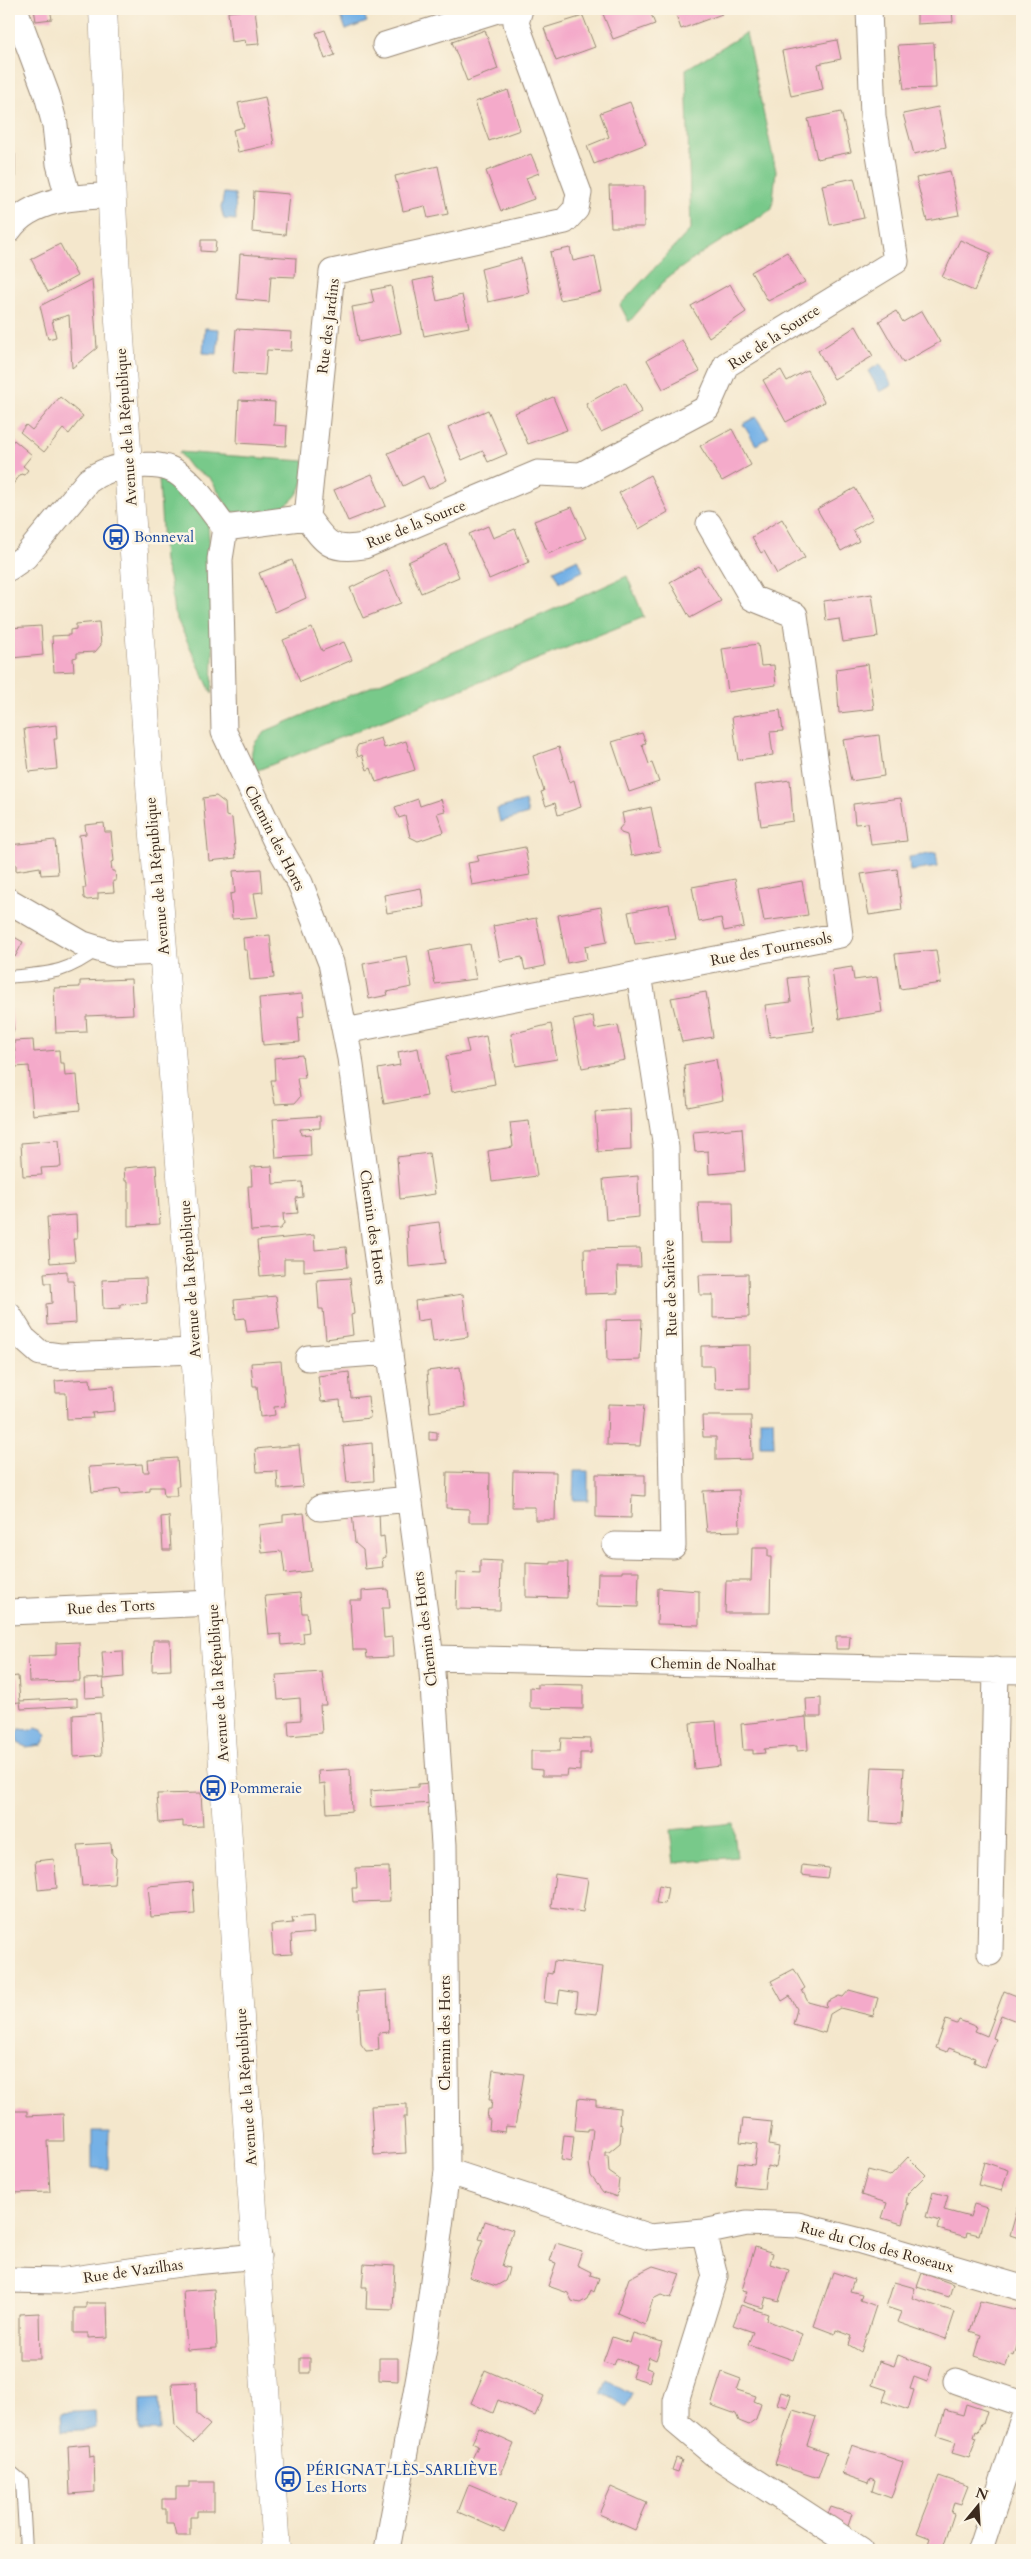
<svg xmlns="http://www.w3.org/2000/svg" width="1031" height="2559" font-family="Cardo,serif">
  <rect width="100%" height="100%" fill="#fcf5e5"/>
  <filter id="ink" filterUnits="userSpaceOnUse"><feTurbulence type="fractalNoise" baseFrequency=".02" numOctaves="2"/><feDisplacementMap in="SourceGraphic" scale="10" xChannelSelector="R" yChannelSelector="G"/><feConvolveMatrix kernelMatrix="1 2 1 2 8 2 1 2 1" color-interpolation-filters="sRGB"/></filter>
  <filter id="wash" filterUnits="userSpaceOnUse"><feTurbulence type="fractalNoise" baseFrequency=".0096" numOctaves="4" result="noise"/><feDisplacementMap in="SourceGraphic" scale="20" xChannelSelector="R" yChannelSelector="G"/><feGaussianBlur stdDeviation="1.12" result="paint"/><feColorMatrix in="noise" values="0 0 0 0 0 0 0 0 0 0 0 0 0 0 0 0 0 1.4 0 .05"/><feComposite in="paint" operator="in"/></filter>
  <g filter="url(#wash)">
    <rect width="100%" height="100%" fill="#f4e7cc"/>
    <path fill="#78c98a" stroke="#5a7a54" d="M746 33 776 171 772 209 702 253 667 278 629 322 620 305 691 229 686 69Z
      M179 452 304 461C303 468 304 478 302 485 290 515 258 513 231 512L210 478 191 468Z
      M166 478 175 483 208 524 214 617 212 694 174 613 170 581 164 562 159 479Z
      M627 576 644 617 253 772C250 750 250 744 268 730L541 615Z
      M733 1823 737 1857 674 1863 670 1830Z"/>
    <path fill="#74b1e6" stroke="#586e82" d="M362 9 367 22 346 30 341 16Z
      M224 193 235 194 236 220 224 219 221 208Z
      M205 328 219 329 217 354 203 353Z
      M880 364 892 385 880 392 868 371Z
      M756 417 769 437 756 445 743 424Z
      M578 559 583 571 560 582 554 570Z
      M525 801 528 814 500 822 497 809Z
      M936 853 938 867 910 871 909 857Z
      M760 1419H773L774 1446H760Z
      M574 1471H588V1500H573Z
      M36 1727 42 1729 47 1735 42 1745 26 1747 18 1743 16 1734 19 1729 31 1730Z
      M92 2131H109L108 2169 92 2168Z
      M607 2380 632 2394 626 2406 601 2393Z
      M159 2399 160 2431H140V2400Z
      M95 2411 96 2429 62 2431 61 2413Z"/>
    <g id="blocks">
      <path fill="#f4aaca" d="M34 9H50L52 19 36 21Z
        M255 9 259 44 246 45 245 40 231 42 228 12Z
        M601 9H649L655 24 613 39Z
        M674 9H720L722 14 681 29Z
        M917 9H952L953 22 917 24Z
        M583 16 595 47 556 61 544 28Z
        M325 30 335 55 325 59 316 33Z
        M485 30 498 69 467 81 452 42Z
        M837 40 841 59 818 64 823 89 791 96 782 51Z
        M934 43 936 88 904 89 898 45Z
        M508 90 520 130 489 141 475 102Z
        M265 97 274 144 238 152 233 130 244 127 238 103Z
        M630 102 646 144 594 164 587 146 609 137 600 113Z
        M938 107 946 147 914 154 903 114Z
        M841 112 851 152 817 159 808 119Z
        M9 154H15V188L9 187Z
        M531 154 539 173 526 178 534 199 501 211 486 171Z
        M438 166 448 214 428 218 425 206 403 211 395 176Z
        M950 171 959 215 927 221 916 178Z
        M854 178 864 218 830 225 822 185Z
        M609 186H644V227H611Z
        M254 191 289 194 285 235 252 232Z
        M201 240H216L215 252 201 251Z
        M960 240 991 253 974 291 942 277Z
        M60 244 77 276 48 292 31 259Z
        M570 248 573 261 595 256 602 292 560 300 550 252Z
        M787 252 805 282 768 301 751 272Z
        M240 254 296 258 295 277 271 276 269 302 237 299Z
        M521 258 529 293 488 302 481 269Z
        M432 277 437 301 462 295 469 327 424 336 413 281Z
        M92 279 97 348 72 368 69 315 52 320 56 337 48 339 40 306Z
        M730 284 746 312 709 337 691 306Z
        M391 286 401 333 359 342 352 307 374 303 371 290Z
        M896 311 903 322 922 311 940 342 903 363 879 321Z
        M856 326 873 356 834 379 818 351Z
        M236 329 292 332 291 351 267 350 265 375 233 373Z
        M682 340 700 371 663 389 647 360Z
        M781 370 787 381 807 370 824 402 786 422 763 380Z
        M625 382 642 413 601 432 586 404Z
        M60 397 83 416 69 434 63 429 44 452 20 432 26 425 32 430Z
        M553 397 567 430 528 444 515 413Z
        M239 400 275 402 274 425 287 426 286 446 237 443Z
        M488 410 507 454 488 462 483 451 462 460 448 427Z
        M732 429 751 465 722 481 700 446Z
        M428 436 447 480 429 489 423 476 403 486 388 453Z
        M14 440 32 455 23 466 28 470 24 475 21 474 9 489V446Z
        M372 474 386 506 348 521 334 490Z
        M650 475 668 512 639 529 619 493Z
        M855 488 873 519 853 530 859 541 841 551 817 509Z
        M572 507 586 538 548 554 534 521Z
        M782 519 805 558 777 574 764 551 761 553 752 537Z
        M488 526 493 538 515 529 529 562 489 579 469 534Z
        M446 544 459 577 421 593 408 562Z
        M292 560 306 598 275 612 259 573Z
        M699 566 721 601 690 618 670 582Z
        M387 570 401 603 363 618 350 588Z
        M872 594 878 637 843 642 839 619 826 621 824 601Z
        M99 622 101 645 95 652 77 653V657L73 658 74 671 54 672 52 636 70 635V630L76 629V624Z
        M41 626 43 655 11 658 9 628Z
        M312 628 322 651 344 642 352 660 300 682 283 640Z
        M758 644 761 666 774 665 776 685 728 692 722 649Z
        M868 664 874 709 839 713 836 669Z
        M780 710 783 731 770 732 773 755 738 760 732 717Z
        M56 725 57 739H54L57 769 29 772 24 729Z
        M642 733 646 743 642 744 649 764 652 763 659 782 629 792 612 742Z
        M879 735 884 776 851 781 843 740Z
        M381 738 384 748 406 741 415 770 376 782 371 768 367 770 362 755 358 757 356 749 358 745Z
        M559 747 570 782 574 780 581 807 558 815 555 803 546 806 541 792 544 791 533 756Z
        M790 780 793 821 761 826 755 785Z
        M216 796 225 803 226 816 232 818 236 858 209 861 203 798Z
        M901 798 907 841 871 845 868 823 855 824 853 804Z
        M418 799 420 806 441 799 445 811 437 813 444 832 418 841 410 837 405 816 399 818 395 807Z
        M651 807 660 851 631 856 627 835 621 833 619 829 624 823 622 813Z
        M104 823 105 832H111L114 861 111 862 112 871H115L116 881H113L114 892 98 893V899L87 900 84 898 83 888H86L79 835 86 834 85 825Z
        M55 840 58 874 41 875 40 867 16 871V864L9 865V845Z
        M525 847 530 875 472 885 468 863 479 861 477 856Z
        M261 869 263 892 254 893 258 917 232 919 230 894 235 893 233 871Z
        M897 869 902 910 869 915 861 874Z
        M735 879 744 927 724 931 721 918 699 922 692 887Z
        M802 881 808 915 764 921 758 889Z
        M421 888 424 907 387 913 384 895Z
        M669 904 676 939 635 944 628 912Z
        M601 907 607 942 585 946 587 959 567 963 558 915Z
        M536 918 545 966 525 970 522 957 500 961 493 926Z
        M9 934 23 942 15 957 9 953Z
        M270 935 274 978 250 980 247 950H244L243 938Z
        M470 944 476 979 435 984 429 951Z
        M936 950 941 983 900 989 895 954Z
        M407 956 412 987 387 992 388 995 369 999 363 964Z
        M852 967 854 980 877 977 882 1012 839 1019 832 970Z
        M807 976 814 1031 770 1037 765 1005 791 1002 788 978Z
        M131 979 133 1014 86 1016 87 1032 56 1033 54 988 80 987V981Z
        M706 992 713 1037 682 1042 671 998Z
        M302 994 304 1016 298 1017 300 1042 263 1045 259 998Z
        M9 1000 14 1031 9 1032Z
        M593 1016 595 1029 618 1025 625 1060 582 1068 573 1020Z
        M551 1024 557 1059 516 1066 511 1034Z
        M486 1036 495 1084 452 1092 446 1056 469 1052 466 1040Z
        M33 1040 34 1052 59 1050 60 1063H64L65 1076 77 1075 80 1110 33 1115 29 1066 16 1067 14 1041Z
        M418 1048 427 1096 384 1104 378 1069 400 1065 398 1052Z
        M302 1055 305 1078H297L300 1097 295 1103 275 1104 271 1080H275L274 1058Z
        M716 1059 723 1100 688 1107 684 1065Z
        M630 1109 631 1150 598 1152 595 1112Z
        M320 1116V1128L300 1129 301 1135 310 1134 311 1156 276 1158 273 1119Z
        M529 1121 537 1176 492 1182 488 1151 513 1147 510 1123Z
        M742 1128 745 1171 709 1174 708 1151 695 1152 693 1132Z
        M59 1140 61 1167 41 1168 42 1175 23 1176 21 1143Z
        M429 1153 435 1194 400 1199 397 1157Z
        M156 1165 160 1224 128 1226V1181H125L124 1168Z
        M272 1166 273 1184 302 1182 303 1197 296 1198 298 1213 283 1214 284 1224 280 1229 251 1231 248 1186H252L251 1167Z
        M638 1176 639 1217 606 1220 603 1179Z
        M698 1202H733L734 1243H701Z
        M76 1215 77 1239H73L75 1261 50 1263 47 1217Z
        M439 1222 445 1263 409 1267 407 1226Z
        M314 1235 315 1250 346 1247 348 1267 304 1271V1259H284V1274L260 1276 257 1241Z
        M640 1248 641 1267H617L618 1293 585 1294 584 1249Z
        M67 1271V1281H74L76 1323 47 1325 46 1304 52 1303 51 1283H45L44 1273Z
        M748 1274 749 1317 713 1318V1295H700L699 1275Z
        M146 1278 147 1303 120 1305V1308L103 1309 102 1280Z
        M350 1278 354 1314 351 1315 353 1335 326 1339 323 1309H319L317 1280Z
        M463 1294 468 1337 433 1342 430 1319 417 1321 415 1301Z
        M276 1296 280 1329 247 1332 245 1318 236 1319 234 1300Z
        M642 1319 640 1360 607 1361 606 1320Z
        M750 1345V1388L715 1389 714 1366H701V1346Z
        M281 1361 285 1406 274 1407 275 1415 260 1417 257 1386H253L251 1363Z
        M460 1367 465 1407 430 1412 427 1371Z
        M349 1372 351 1398 368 1396 370 1418 342 1421 340 1400 321 1402 318 1376Z
        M90 1379 91 1388 114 1386 115 1411 92 1413 93 1418 67 1419 66 1393H56L55 1381Z
        M608 1404 644 1405 640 1446 607 1445Z
        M702 1416H751L752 1459 716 1460V1437H703Z
        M429 1431 437 1432V1440H429Z
        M372 1443 374 1481 347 1483 343 1446Z
        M299 1445 303 1487 278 1489 277 1471 257 1472 255 1449Z
        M177 1458 179 1486H176L177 1496H164L163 1487H150V1491L121 1494 120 1489 92 1492 89 1467 142 1464 143 1472H149L148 1460Z
        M513 1471 556 1472 555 1520H535V1507H512Z
        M447 1472 490 1473 489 1522H469V1509L446 1508Z
        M596 1474 645 1475V1496L632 1495 631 1518 596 1517Z
        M739 1490 740 1531 707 1532 703 1491Z
        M379 1511 380 1537 384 1536 386 1557 382 1558 383 1567 365 1569 363 1550 355 1543 352 1513Z
        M304 1513 311 1571 285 1574 282 1551 262 1553 259 1525 283 1522V1515Z
        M169 1516 171 1550H163L161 1517Z
        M752 1548H768V1557H771L770 1613H725L726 1581H751Z
        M480 1560 501 1561 500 1610 456 1609 457 1573 480 1574Z
        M551 1562H568L567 1598 526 1597V1563L551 1564Z
        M622 1571H639L638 1607 597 1606 598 1573H622Z
        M658 1588 699 1591V1625L657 1624Z
        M388 1589 390 1608H382L384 1638 392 1637 393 1657 367 1658 366 1650H353L350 1600H362V1591Z
        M300 1593 302 1613H307L309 1632 303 1633 304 1643 282 1645 281 1634 269 1635 265 1596Z
        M836 1636H850L849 1649H836Z
        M153 1640H170L171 1670 152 1671Z
        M79 1642 80 1681 29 1682 28 1656 56 1655V1643Z
        M123 1651 124 1677 104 1679 102 1652Z
        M322 1672 326 1705H320L322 1733 289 1736 288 1721 301 1720 300 1698 278 1700 276 1675Z
        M18 1676 20 1701 77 1698V1706L21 1709 20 1702 9 1703V1677Z
        M103 1678 104 1697 85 1698 84 1679Z
        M538 1684 583 1685V1709L530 1708V1687L538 1688Z
        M821 1698V1717H807L806 1699Z
        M100 1713 102 1755 74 1757 73 1715Z
        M806 1717 808 1750 797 1751V1746L764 1749 765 1753 753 1754V1750H743L741 1724Z
        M716 1721 720 1766 694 1769 690 1723Z
        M561 1738 591 1739V1753H580V1771L568 1770 567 1776H542V1770L531 1769V1751H560Z
        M872 1767 904 1768 901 1824 869 1822Z
        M350 1769 352 1811 327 1813 325 1783 319 1784 318 1771Z
        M430 1783 432 1803 371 1807 370 1791 418 1787V1784Z
        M201 1793 203 1826 183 1827V1821L159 1823 157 1794Z
        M111 1843 112 1854 116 1858 114 1884 82 1886 78 1845Z
        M54 1859 57 1888 38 1890 35 1861Z
        M802 1865 829 1868 827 1878 801 1875Z
        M389 1867 390 1901 353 1902 352 1888H357L356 1868Z
        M555 1874 588 1879 583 1912 551 1907Z
        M193 1882 195 1914 151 1917 148 1886Z
        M659 1885 668 1887 665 1904 656 1903Z
        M313 1916 314 1933 291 1935 292 1954 273 1955 271 1925 293 1923 292 1918Z
        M554 1961 603 1967 597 2014 576 2012 578 1993 560 1990 558 2004 544 2002 547 1973 552 1974Z
        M794 1969 805 1988 802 1990 808 2002 826 2007 827 2002 839 1996 843 1997 849 1990 878 1998 873 2016 840 2008 830 2014 825 2033 793 2024 797 2009 790 1996 782 2001 771 1981Z
        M9 1973H14V1988H9Z
        M387 1990 389 2032 378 2033 379 2050 366 2051 361 2044 358 1992Z
        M1004 1991 1022 1998V2013L1019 2022 1001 2015 993 2038 996 2039 985 2067 974 2062 975 2058 949 2048 947 2052 936 2048 946 2020 957 2024 959 2020 977 2027 975 2031 987 2036Z
        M493 2070 524 2074 515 2127 506 2126 505 2132 489 2130 490 2119H487L488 2109H491L492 2100H489Z
        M578 2098 596 2100V2105L620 2108 619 2124 622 2125 620 2143 609 2152H605V2156H608L609 2172 619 2179 617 2197 603 2192 591 2176 589 2164 593 2129H588V2131L575 2130Z
        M407 2104V2117H404L406 2153 374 2155 371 2106Z
        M14 2111H27V2116L63 2114 64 2141H47L50 2192 9 2193V2117H14Z
        M743 2119 772 2122 769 2145 779 2147 776 2168 767 2166 764 2189 735 2186 738 2163 754 2165 757 2144 740 2142Z
        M564 2135 574 2136 571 2162 561 2160Z
        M908 2157 926 2175 908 2193 906 2203H908L902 2224 882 2218 887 2203 861 2195 868 2170 890 2176Z
        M984 2162 1008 2170 1002 2191 978 2185Z
        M933 2192 948 2196 944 2210 970 2217 974 2204 987 2208 979 2235 967 2232 966 2237 938 2229 940 2221 926 2217Z
        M1022 2194V2239L1010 2235Z
        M485 2221 513 2230 502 2266 509 2268 507 2276 505 2281 496 2286 469 2277 483 2240 479 2239Z
        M556 2243 582 2251 577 2265 591 2272 590 2275 599 2278 594 2292 591 2290 587 2299 580 2303 572 2301 568 2293 548 2286 556 2263 550 2261Z
        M755 2247 773 2253 770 2264 789 2270 779 2301 766 2297 763 2308 743 2302 747 2291 742 2290Z
        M364 2264 395 2266 393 2310 366 2309 367 2287H362Z
        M653 2266 680 2274 671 2298 661 2295 653 2299 645 2325 617 2313 629 2278Z
        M833 2272 854 2279 850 2291 862 2294 860 2300 876 2306 861 2352 849 2345 852 2336 836 2330 835 2334 814 2326Z
        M922 2273 953 2284 949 2297 917 2287Z
        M894 2282 915 2288 912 2298 955 2312 946 2339 897 2322 901 2312 886 2307Z
        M214 2289 217 2348 187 2350 183 2291Z
        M980 2301 1022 2311V2330L1014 2356 1010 2354 1006 2366 975 2356 981 2335 970 2331Z
        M86 2303H107L108 2337 88 2338V2333H74V2308H86Z
        M741 2305 768 2314 766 2320 802 2334 793 2360 748 2344 753 2332 733 2325Z
        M39 2313 40 2359H19V2314Z
        M633 2333 662 2342 656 2360 649 2357 646 2368 653 2370 649 2382 632 2377 636 2365 617 2358 614 2365 603 2362 612 2337 630 2343Z
        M898 2355 932 2367 927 2382 914 2377 910 2389 914 2390 908 2410 883 2401 887 2390 872 2385 879 2361 894 2366Z
        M300 2358H310V2373H300Z
        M379 2358H398V2381L379 2380Z
        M485 2370 544 2396 535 2416 498 2400 493 2413 471 2403Z
        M722 2372 741 2379 737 2390 756 2396 754 2401 761 2404 756 2420 749 2425 739 2421 736 2414 711 2405Z
        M196 2382 197 2414 210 2425 193 2443 175 2426 172 2383Z
        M781 2392 791 2395 787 2407 777 2404Z
        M966 2404 987 2411 983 2424 981 2423 978 2432 976 2431 974 2437 977 2438 969 2458 952 2453 956 2442 937 2436 945 2410 963 2415Z
        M793 2410 816 2417 807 2445 827 2452 818 2478 775 2464Z
        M479 2428 514 2444 501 2474 471 2461 478 2446 472 2443Z
        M89 2444 90 2457 94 2456 95 2492 70 2494 68 2446Z
        M852 2445 903 2462 891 2498 872 2491 875 2480 870 2478 868 2483 842 2474Z
        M676 2458 682 2460 678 2472 672 2470Z
        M939 2476 968 2486 961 2504 954 2502 951 2513 954 2514 942 2550H937L927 2547 930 2538 917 2533Z
        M189 2482H214V2511H197V2517H190V2535H176L173 2523H166V2509H162V2499H176V2487H189Z
        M469 2484 516 2504 504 2532 458 2512Z
        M611 2487 647 2503 635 2530 599 2514Z
        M831 2507 852 2514 847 2529 827 2516Z"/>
    </g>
  </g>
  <g filter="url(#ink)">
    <use href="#blocks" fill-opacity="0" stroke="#988875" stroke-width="1"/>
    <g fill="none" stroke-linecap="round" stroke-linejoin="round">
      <defs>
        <path id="lane" d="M9 977C49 973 65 974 98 949
          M9 2470 22 2481 26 2550"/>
        <path id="street" d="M15 9 47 95 55 125 59 164 68 197
          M385 45 497 10 515 9
          M9 230C30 199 78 196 112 196
          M307 517C325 543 331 552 364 546L538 473 581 475 707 408 726 365 896 261 873 116 869 9
          M225 528 220 559 224 732 275 840 300 883 331 963 350 1058 431 1658 444 1845 447 2171 425 2343 387 2550
          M9 568 25 557 88 481C101 471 115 467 131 466 143 465 158 464 170 469 190 476 212 512 225 528L307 517 332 272 565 221 576 209 579 193 516 23 520 9
          M9 901 83 944 115 954 163 952
          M345 1031 840 935 795 615 752 598 709 524
          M9 1315 23 1338 40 1353 61 1356 195 1351
          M308 1358 390 1352
          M320 1508 409 1499
          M615 1545 673 1546 666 1148 639 974
          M9 1612 213 1603
          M431 1658 1022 1671
          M990 1953 996 1670
          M447 2171 650 2237 704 2232 747 2223 798 2225 861 2241 1022 2288
          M704 2232 715 2276 676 2401V2422L714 2454 861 2550
          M9 2280 59 2281 194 2262 258 2256
          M956 2381 1022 2404
          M980 2550 1022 2422"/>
        <path id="secondary" d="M103 9 113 224 128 466 151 798 195 1351 276 2550"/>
      </defs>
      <use href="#lane" stroke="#988875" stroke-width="14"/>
      <use href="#street" stroke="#988875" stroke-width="27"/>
      <use href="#secondary" stroke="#988875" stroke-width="29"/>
      <use href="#lane" stroke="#fff" stroke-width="12"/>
      <use href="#street" stroke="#fff" stroke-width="25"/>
      <use href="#secondary" stroke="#fff" stroke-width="28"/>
    </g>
  </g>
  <defs>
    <symbol id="bus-ring" viewBox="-11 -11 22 22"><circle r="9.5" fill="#fcf5e5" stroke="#1a4fb4" stroke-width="1.5"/><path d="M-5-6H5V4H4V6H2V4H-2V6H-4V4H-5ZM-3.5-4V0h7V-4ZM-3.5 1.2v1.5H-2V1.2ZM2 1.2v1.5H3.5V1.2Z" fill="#1a4fb4"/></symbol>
  </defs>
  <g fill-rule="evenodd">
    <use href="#bus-ring" x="102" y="523" width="28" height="28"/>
    <use href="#bus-ring" x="199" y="1774" width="28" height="28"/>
    <use href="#bus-ring" x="274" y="2465" width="28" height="28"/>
  </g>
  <g text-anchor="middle" stroke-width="5" stroke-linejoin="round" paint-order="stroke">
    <g font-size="15" fill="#3b2a1e" stroke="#fcf5e5">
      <text transform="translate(328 326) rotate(-83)" y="5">Rue des Jardins</text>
      <text transform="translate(774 337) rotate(-33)" y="5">Rue de la Source</text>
      <text transform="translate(126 427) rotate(-94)" y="5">Avenue de la République</text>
      <text transform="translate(416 524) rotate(-22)" y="5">Rue de la Source</text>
      <text transform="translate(275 838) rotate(63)" y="5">Chemin des Horts</text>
      <text transform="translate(157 876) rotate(-95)" y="5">Avenue de la République</text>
      <text transform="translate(771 949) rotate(-11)" y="5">Rue des Tournesols</text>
      <text transform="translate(373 1227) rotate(82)" y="5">Chemin des Horts</text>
      <text transform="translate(190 1279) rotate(-94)" y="5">Avenue de la République</text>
      <text transform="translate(670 1288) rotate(-92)" y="5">Rue de Sarliève</text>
      <text transform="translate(111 1607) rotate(-3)" y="5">Rue des Torts</text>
      <text transform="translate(425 1629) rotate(-97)" y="5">Chemin des Horts</text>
      <text transform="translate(713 1664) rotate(1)" y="5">Chemin de Noalhat</text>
      <text transform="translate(218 1683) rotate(-94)" y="5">Avenue de la République</text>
      <text transform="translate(445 2033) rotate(-90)" y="5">Chemin des Horts</text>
      <text transform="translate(246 2087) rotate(-94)" y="5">Avenue de la République</text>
      <text transform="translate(877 2247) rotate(15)" y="5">Rue du Clos des Roseaux</text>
      <text transform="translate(133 2271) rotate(-8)" y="5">Rue de Vazilhas</text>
    </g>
    <g font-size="15" fill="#164399" stroke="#fcf5e5" text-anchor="start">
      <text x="134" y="542">Bonneval</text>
      <text x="230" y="1793">Pommeraie</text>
      <text x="306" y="2475">PÉRIGNAT-LÈS-SARLIÈVE<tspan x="306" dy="17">Les Horts</tspan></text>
    </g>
  </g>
  <rect width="1031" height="2559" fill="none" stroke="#fcf5e5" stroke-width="30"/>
  <g transform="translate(978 2506) rotate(18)" stroke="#fcf5e5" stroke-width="4" paint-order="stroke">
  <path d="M0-4L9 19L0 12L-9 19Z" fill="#3b2a1e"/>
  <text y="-8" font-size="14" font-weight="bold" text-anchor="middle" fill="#3b2a1e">N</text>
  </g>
</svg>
